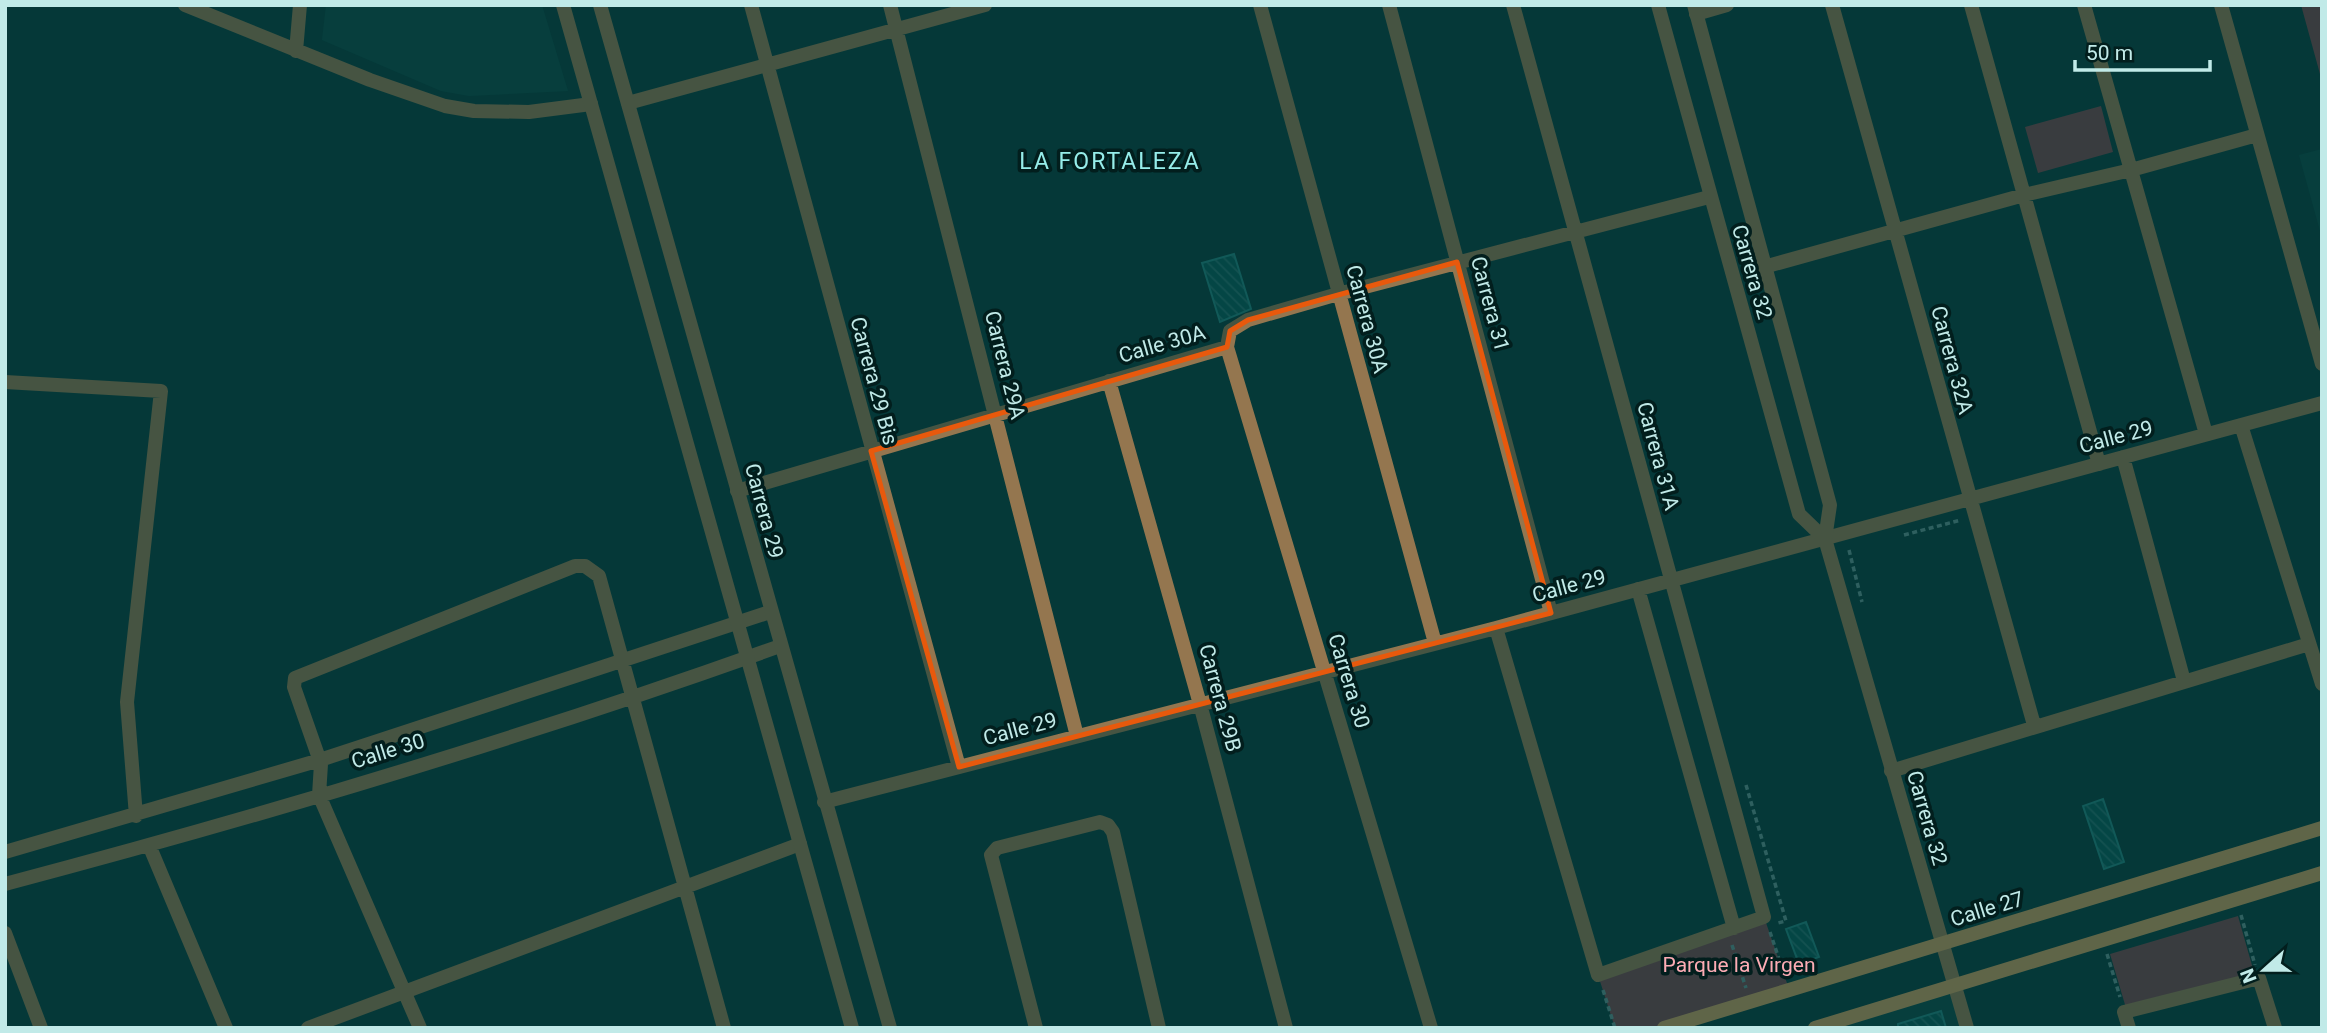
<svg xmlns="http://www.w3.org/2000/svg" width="2327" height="1033" font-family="Roboto,sans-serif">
  <defs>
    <pattern id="building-back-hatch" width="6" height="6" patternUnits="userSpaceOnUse" patternTransform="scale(1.75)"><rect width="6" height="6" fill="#035856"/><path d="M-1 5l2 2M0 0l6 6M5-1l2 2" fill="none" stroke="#26706e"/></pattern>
  </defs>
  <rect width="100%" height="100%" fill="#053938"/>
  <path fill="#094644" d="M326 5H542L568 91 469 96 441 91 322 40Z
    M2322 149V238L2299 155Z
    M1954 985 1967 1028H1815Z"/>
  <path fill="#784148" d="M2301 5H2322V74H2320Z
    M2101 106 2113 152 2038 173 2025 127Z
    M2238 916 2255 976 2126 1008 2110 954Z
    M1764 917 1789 989 1664 1028H1615L1598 975Z"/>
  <path fill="url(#building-back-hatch)" stroke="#21807e" stroke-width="2" d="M1234 254 1251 309 1220 322 1202 263Z
    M2103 799 2124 862 2104 869 2083 806Z
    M1806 922 1819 957 1799 964 1786 929Z
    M1941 1011 1946 1028H1898V1024Z"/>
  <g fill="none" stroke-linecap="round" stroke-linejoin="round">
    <path stroke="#618f8e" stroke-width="3.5" stroke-dasharray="5 3.5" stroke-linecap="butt" d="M1904 535 1961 520
      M1849 550 1862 602
      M1746 785 1786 921 1778 923
      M2241 915 2255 965
      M1770 932 1785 977
      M1732 945 1746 988
      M2107 954 2120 997
      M1603 990 1615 1028"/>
    <path stroke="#94764f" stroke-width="14" d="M185 5 370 80 445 106 474 111 529 112 591 104
      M751 5 959 767
      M890 5 1077 736
      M1260 5 1435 643
      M1389 5 1551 613
      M1832 5 2034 725
      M1971 5 2099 464
      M2084 5 2206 434
      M2221 5 2322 364
      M1696 14 1727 5
      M296 51 300 5
      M628 103 985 5
      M1764 267 2024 195 2131 170 2257 135
      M1109 381 1200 704 1286 1028
      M5 382 161 391 127 702 136 816
      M2241 425 2322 684
      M2123 457 2184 681
      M737 491 1227 347
      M1638 589 1734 928
      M1496 628 1598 975 1764 917 1513 5
      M1891 771 2309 644
      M824 802 1496 628 2322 403
      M149 845 226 1028
      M5 852 320 760 770 612
      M5 884C266 815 526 737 780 646
      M5 933 41 1028
      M308 1028 800 844
      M420 1028 319 795 321 764 294 687 295 678 575 566H585L599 576 724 1028
      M1036 1028 991 855 997 848 1100 822 1108 825 1113 832 1159 1028
      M1431 1028 1227 347 1230 331 1248 320 1338 294 1709 197
      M2129 1028 2124 1012 2259 978 2275 1028"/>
    <path stroke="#94764f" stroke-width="14" d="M563 5 852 1028
      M600 5 890 1028
      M1658 5 1799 514 1825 539
      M1694 5 1830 505 1825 539 1967 1028"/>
    <path stroke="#cd9c5c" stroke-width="14" d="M1664 1028 2322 828
      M1815 1028 2322 873"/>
  </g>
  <path d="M0 0H2327V1033H0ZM1457 262 1551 613 959 767 871 451 1227 347 1230 331 1248 320Z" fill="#053938" fill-opacity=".55" fill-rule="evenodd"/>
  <path fill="none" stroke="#e8590c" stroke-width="5" stroke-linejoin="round" d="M1457 262 1551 613 959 767 871 451 1227 347 1230 331 1248 320Z"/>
  <g text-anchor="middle" stroke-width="7" stroke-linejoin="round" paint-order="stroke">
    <g font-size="21" fill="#c1eae8" stroke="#021e1d">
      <text transform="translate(1752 272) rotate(74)" y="7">Carrera 32</text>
      <text transform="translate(1490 304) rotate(75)" y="7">Carrera 31</text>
      <text transform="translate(1367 319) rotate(75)" y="7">Carrera 30A</text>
      <text transform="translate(1162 344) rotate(-16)" y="7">Calle 30A</text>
      <text transform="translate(1952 360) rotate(75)" y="7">Carrera 32A</text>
      <text transform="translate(1005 365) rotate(76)" y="7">Carrera 29A</text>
      <text transform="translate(874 381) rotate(75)" y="7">Carrera 29 Bis</text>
      <text transform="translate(2116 437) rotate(-15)" y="7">Calle 29</text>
      <text transform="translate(1658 456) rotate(75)" y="7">Carrera 31A</text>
      <text transform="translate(764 511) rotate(75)" y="7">Carrera 29</text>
      <text transform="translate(1569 586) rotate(-15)" y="7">Calle 29</text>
      <text transform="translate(1349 681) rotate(73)" y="7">Carrera 30</text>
      <text transform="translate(1220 698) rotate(75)" y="7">Carrera 29B</text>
      <text transform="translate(1020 729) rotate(-15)" y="7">Calle 29</text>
      <text transform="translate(388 751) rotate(-17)" y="7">Calle 30</text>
      <text transform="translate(1927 818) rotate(74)" y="7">Carrera 32</text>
      <text transform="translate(1987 909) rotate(-17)" y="7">Calle 27</text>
    </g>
    <g font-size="21" fill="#fcacb4" stroke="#021e1d">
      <text x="1739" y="972">Parque la Virgen</text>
    </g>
    <g font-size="23" letter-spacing="2" fill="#96edea" stroke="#021e1d">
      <text x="1110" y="169">LA FORTALEZA</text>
    </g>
  </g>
  <rect width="2327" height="1033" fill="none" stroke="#c1eae8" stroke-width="14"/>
  <g transform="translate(2264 970) rotate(249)" stroke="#021e1d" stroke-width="5" paint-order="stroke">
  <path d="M0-5L12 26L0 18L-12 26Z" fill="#c1eae8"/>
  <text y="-10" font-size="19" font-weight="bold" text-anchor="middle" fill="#c1eae8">N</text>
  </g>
  <path d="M2075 60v10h135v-10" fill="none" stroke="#c1eae8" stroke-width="3.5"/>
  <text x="2086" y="60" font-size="21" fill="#c1eae8" stroke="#021e1d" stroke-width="5" paint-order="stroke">50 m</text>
</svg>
